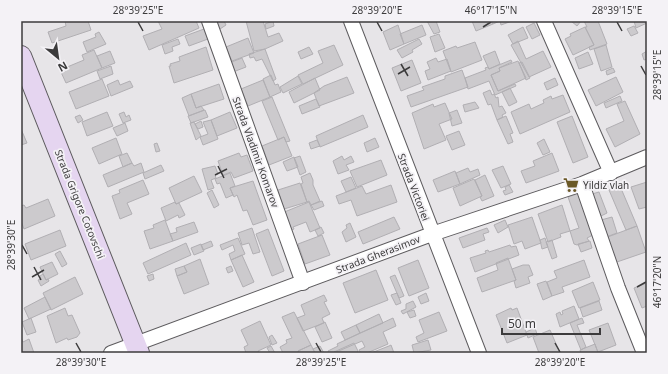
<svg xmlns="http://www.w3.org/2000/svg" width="668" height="374" font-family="'Noto Sans',sans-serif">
  <rect width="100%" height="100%" fill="#e7e5e8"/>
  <path fill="#cccacd" stroke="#b1afb3" d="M65 21H88L91 30 52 43 48 32 66 26Z
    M158 21H196L199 28 149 50 143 36 162 29Z
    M216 21H224L226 25 217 31Z
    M246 21H263L268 37 279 33 283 41 265 49 254 51Z
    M273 21 274 26 266 29 265 24Z
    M427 21H436L440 32 434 34Z
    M472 21H491L493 24 476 31Z
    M491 21H512L501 25 500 21 493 24Z
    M571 21H581L577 26Z
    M584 21H598L607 44 590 50 589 47 594 45 585 27H587Z
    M634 21H647V23L636 28Z
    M534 23 540 35 532 39 526 27Z
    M398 25 404 44 390 50 383 32Z
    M422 25 426 35 404 44 400 34Z
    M634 26 638 33 631 36 627 29Z
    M523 27 528 38 513 44 508 35Z
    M585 27 594 45 573 55 565 39 571 36 570 34Z
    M204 29 208 39 189 46 185 36Z
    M99 32 106 44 87 52 83 42 96 37 95 34Z
    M439 34 445 48 435 52 430 37Z
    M248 38 254 53 232 61 226 47Z
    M178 39 180 44 172 47 173 51 165 54 162 45Z
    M419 39 422 44 412 50 413 52 402 58 397 50Z
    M518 41 526 59 543 51 551 67 529 77 511 45Z
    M475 42 482 60 451 72 443 51 456 46 457 48Z
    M334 45 343 65 303 84 298 75 323 63 318 51Z
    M606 45 612 67 601 71 594 49Z
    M206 47 213 70 174 83 169 66H171L170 64 180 61 179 57Z
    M309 47 313 54 301 59 298 52Z
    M265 49 276 79 273 81 262 59 256 61 254 57 250 58 249 54Z
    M94 50 102 68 66 83 60 70 84 60 82 55Z
    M110 51 115 63 102 68 97 56Z
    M495 51 500 64 489 69 483 56Z
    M647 51V59L644 60 642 54Z
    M588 52 593 64 579 69 575 58Z
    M242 58 246 67 233 72 229 63Z
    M436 58 438 62 447 59 451 71 428 80 425 71 430 69 427 62Z
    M412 60 421 83 401 91 392 68Z
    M511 60 512 62 499 68 500 71 491 75 498 91 515 84 516 86 495 95 489 81 468 89 465 78 486 70 485 68 488 67 489 69Z
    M518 61 526 78 498 91 491 75 500 71 499 68Z
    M522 62 530 78 526 80 519 63Z
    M111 66 113 74 100 79 97 71Z
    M613 68 615 72 607 75 606 71Z
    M462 70 468 87 411 107 407 96 424 90 422 87 445 79V76Z
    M271 75 275 85 278 84 281 92 270 97 263 79Z
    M298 76 302 84 283 93 280 87Z
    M347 77 354 93 319 106 314 93 324 86Z
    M616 77 623 92 596 106 588 90Z
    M315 78 320 90 294 103 289 92Z
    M555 78 558 85 547 90 544 83Z
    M102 79 109 96 76 109 69 92Z
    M118 80 120 85 130 81 133 87 111 96 107 85Z
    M263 80 270 97 248 106 241 89Z
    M219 84 224 99 196 108 191 94Z
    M510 88 517 102 509 106 502 92Z
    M490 90 492 95 494 94 496 98 498 97 499 107 502 106 506 113 502 115 503 117 497 120 491 104 488 105 483 93Z
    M191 94 196 108 201 106 204 110 189 116 182 98Z
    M563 95 570 112 520 134 511 112 529 104 531 109 544 103 543 100 551 96 552 99Z
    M620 96 622 101 606 108 604 103Z
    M272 97 290 141 286 142 284 137 278 140 262 101Z
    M316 99 320 107 302 114 299 106Z
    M625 101 640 134 615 147 606 129 624 121 617 104Z
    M475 102 479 108 465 112 463 105Z
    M445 103 452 119 439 124 446 140 424 149 412 113 433 104 434 107Z
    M205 110 208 117 191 123 188 116Z
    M457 110 462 123 452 126 449 113Z
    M107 112 113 126 87 136 82 122Z
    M124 112 126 117 129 115 131 120 123 123 119 114Z
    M230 112 237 128 217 136 211 120Z
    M80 115 83 120 78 123 75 117Z
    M363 115 368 127 320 147 316 136Z
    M506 116 513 133 510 134 513 142 508 144 497 120Z
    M572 116 588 157 573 163 557 122Z
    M211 120 218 139 203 145 200 137 208 134 203 122Z
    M201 121 203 127 198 129 195 124Z
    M194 122 201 136 196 140 190 123Z
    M125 123 128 131 117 136 113 128Z
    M21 129 27 143 21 145Z
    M459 131 465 145 452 150 446 136Z
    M284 137 292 156 269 165 262 146Z
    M116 138 122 154 99 164 92 148Z
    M375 138 379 147 367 152 364 143Z
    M544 139 550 152 543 155 537 143Z
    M317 140 320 146 311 149 309 143Z
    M157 143 160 151 156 152 154 144Z
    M127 153 132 163 123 167 119 156Z
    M239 153 241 157 247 155 253 171 234 178 231 172 223 175 218 161Z
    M552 153 559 171 526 183 521 171 535 166 533 161Z
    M300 156 306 172 300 175 294 158Z
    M342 156 344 160 351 156 354 162 346 165 349 170 338 174 333 161Z
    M294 157 298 167 287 171 283 162Z
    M381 160 387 175 357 187 350 171Z
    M132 163 134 166 141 163 144 172 108 187 103 175Z
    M161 165 164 171 145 179 143 173Z
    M215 166 218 174 215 175 216 178 211 180 214 188 208 190 202 169Z
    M503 166 511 184 501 188 492 170Z
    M468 168 470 172 478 169 480 175 460 184 456 173Z
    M455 171 460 184 438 192 433 180Z
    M230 173 235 186 230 188 233 195 226 198 220 183 217 184 215 179Z
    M310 173 313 180V185L320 201 311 205 309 201 307 202 301 184 303 183 301 177Z
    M485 175 494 196 482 201 480 197 482 196 475 180Z
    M194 176 202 192 176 204 169 188Z
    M351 177 356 188 346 192 341 181Z
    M474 179 482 196 460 206 453 188Z
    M143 180 149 194 127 203 132 214 120 219 112 196 120 193 119 190Z
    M253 181 267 220 253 225 247 210 243 211 237 195 234 197 230 188Z
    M647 182V207L639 209 631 187Z
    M300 183 307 202 284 209 278 190Z
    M391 185 397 202 357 216 351 200 339 204 336 196 362 186 366 194Z
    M509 185 513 192 505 195 503 191 506 190 505 187Z
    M620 186 637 226 626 230 609 190Z
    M212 190 219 205 214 208 207 193Z
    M599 192 607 213 599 217 592 194Z
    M577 194 580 195 593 235 587 238 589 241 577 245 574 244 570 231 579 228 568 197Z
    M48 199 55 216 24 229 21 221V206L24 205 26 208Z
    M322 201 324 206 314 210 311 205Z
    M175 202 176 204 179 203 185 215 179 218 178 215 166 221 161 208Z
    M309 202 320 228 310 232 306 222 293 227 294 229 290 231 282 213Z
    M562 205 570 231 560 234 561 237 548 242 538 214Z
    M394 217 400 229 363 244 358 232Z
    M532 217 541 243 525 249 522 241 514 244 508 225Z
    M612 217 617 233 606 237 601 220Z
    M165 220 173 241 150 249 144 231 154 228 153 225Z
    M505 220 508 227 498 233 494 225Z
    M194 222 198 232 173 241 170 234 177 232 176 228Z
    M350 223 356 237 346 242 342 232 347 228 346 225Z
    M637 226 646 252 614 263 605 238Z
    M321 227 324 233 318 236 315 230Z
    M252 228 260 252 253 254 249 243 242 245 238 233Z
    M487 228 489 232 483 234 485 240 463 248 459 238Z
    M268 229 284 271 272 276 256 234Z
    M60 230 66 246 31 260 25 244Z
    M322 235 330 255 305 264 298 244Z
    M238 238 245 254 231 260 229 254 235 251 233 245 222 250 220 245Z
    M545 238 548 247 542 249 540 240Z
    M552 240 557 257 552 259 546 242Z
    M211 241 213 246 203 250 201 245Z
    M590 241 592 248 581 252 578 244Z
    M186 243 191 255 148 274 143 263Z
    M201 244 204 251 194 255 191 248Z
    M510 245 511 247 516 246 519 255 475 272 470 258 486 253 485 251 488 250 489 252Z
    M60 251 67 264 62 267 55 254Z
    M242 255 254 282 243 287 231 260Z
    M508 258 516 280 482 292 477 278 498 270 496 263Z
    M200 259 209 284 184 294 177 276 187 272 184 266Z
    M418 260 429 288 409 296 398 268Z
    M584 260 590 277 562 287 564 292 552 296 547 282 557 278 554 271Z
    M52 262 58 274 46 280 40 267Z
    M523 265H529L533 275 528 277 530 283 516 288 514 281 516 280 512 269Z
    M184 266 187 272 177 276 175 269Z
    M231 266 233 271 228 273 226 268Z
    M376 270 388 300 355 313 343 283Z
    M43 274 46 280 48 279 49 281 41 286 38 280 41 279 40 276Z
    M153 274 154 279 149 281 147 276Z
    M395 275 404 296 399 298 390 277Z
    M75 277 83 294 51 310 43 293Z
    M546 281 552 296 543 300 537 284Z
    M593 282 600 300 579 308 572 291Z
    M647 283V306L642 308 634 288Z
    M397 293 401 303 396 305 391 295Z
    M426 293 429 301 421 304 418 297Z
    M324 295 327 301 324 302 330 314 322 318 324 323 303 331 297 318 305 315 301 305Z
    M45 297 51 309 29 319 24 308Z
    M413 301 416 307 403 314 401 311 406 309V304Z
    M599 301 602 310 583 317 580 308Z
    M574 306 579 319 560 327 556 314 560 312 561 315 563 314 562 311Z
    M65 308 68 316 72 315 80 333 77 337 68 340 67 338 56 343 47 316Z
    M511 308 512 310 517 308 527 335 507 343 496 315Z
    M414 310 416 316 410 318 407 312Z
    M294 312 311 345 298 351 299 353H283L280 347 287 343 286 340 292 338 282 317Z
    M439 312 447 331 418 342 416 337 424 333 419 320Z
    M379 314 383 323 360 333 356 325Z
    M31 318 36 332 27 335 22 322Z
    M393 318 396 326 383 332 388 344 367 353H361L359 350 365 347 362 341 334 353H329L328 351 338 346 337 344 339 343Z
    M582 318 584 323 577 325 586 347 581 350 570 323Z
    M260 321 271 345 258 351 259 353H246L244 347 248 345 241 330Z
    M325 322 332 338 322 342 315 327Z
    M608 323 616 345 598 352 589 330Z
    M356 325 360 333 345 340 341 332Z
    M535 328 537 334 528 338 526 332Z
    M550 330 560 353H539L533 337Z
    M272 335 277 343 272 345 269 337Z
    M21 338 23 342 29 339 34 353H21Z
    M428 340 431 350 414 353 412 345Z
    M354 343 358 351 357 353 334 352Z
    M595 344 598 353H581L580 350Z
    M311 345 315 353H299L298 351Z
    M391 345 394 353H371L389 346Z
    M271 346 275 353H270L267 348Z
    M320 346 324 353H315L313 349Z"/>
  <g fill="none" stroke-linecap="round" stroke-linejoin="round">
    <defs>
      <path id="street" d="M209 21 303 283
        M351 21 479 353
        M544 21 611 173
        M582 184 618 288 644 353
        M111 353 432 234 582 184 647 157"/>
      <path id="secondary" d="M21 56 139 353"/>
    </defs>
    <use href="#street" stroke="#5d5b5e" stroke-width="16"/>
    <use href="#secondary" stroke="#5d5b5e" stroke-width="22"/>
    <use href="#street" stroke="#fff" stroke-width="14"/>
    <use href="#secondary" stroke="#e5d5f0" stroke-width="20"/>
  </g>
  <path fill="none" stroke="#3c3b3c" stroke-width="1.5" d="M138 22 143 31M377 22 382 31M617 22 622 31M483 27 491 22M401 64 408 76M641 66 646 75M398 74 410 67M218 166 224 178M215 175 227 169M22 245 27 254M34 267 41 280M32 277 44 270M637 287 646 282M76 343 81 352M316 343 321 352M555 343 560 352"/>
  <defs>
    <symbol id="supermarket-bare" viewBox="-9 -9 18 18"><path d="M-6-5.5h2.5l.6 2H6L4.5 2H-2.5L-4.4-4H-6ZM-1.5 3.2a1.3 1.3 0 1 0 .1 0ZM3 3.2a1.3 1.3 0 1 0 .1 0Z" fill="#6b5927" stroke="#f4f2f6" stroke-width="2.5" paint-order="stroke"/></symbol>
  </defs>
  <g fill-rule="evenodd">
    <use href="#supermarket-bare" x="560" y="174" width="22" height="22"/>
  </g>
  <g text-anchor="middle" stroke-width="3.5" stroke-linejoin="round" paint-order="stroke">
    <g font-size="10" fill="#3c3b3c" stroke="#f4f2f6">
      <text transform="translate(256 152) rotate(70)" y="4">Strada Vladimir Komarov</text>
      <text transform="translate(414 187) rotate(69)" y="4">Strada Victoriei</text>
      <text transform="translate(80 204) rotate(68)" y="4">Strada Grigore Cotovschi</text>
      <text transform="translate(378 254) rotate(-21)" y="4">Strada Gherasimov</text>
    </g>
    <g font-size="10" fill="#3c3b3c" stroke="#f4f2f6" text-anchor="start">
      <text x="583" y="189">Yildiz vlah</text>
    </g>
  </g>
  <rect width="668" height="374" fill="none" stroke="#f4f2f6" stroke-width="44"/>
  <g transform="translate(58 58) rotate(151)" stroke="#f4f2f6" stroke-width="3" paint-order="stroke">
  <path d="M0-3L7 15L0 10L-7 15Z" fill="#3c3b3c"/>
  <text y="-6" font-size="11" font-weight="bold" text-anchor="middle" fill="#3c3b3c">N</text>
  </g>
  <path d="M502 328v6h98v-6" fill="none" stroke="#3c3b3c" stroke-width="2"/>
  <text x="508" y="328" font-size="12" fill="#3c3b3c" stroke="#f4f2f6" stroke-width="3" paint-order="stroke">50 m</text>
  <rect x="22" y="22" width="624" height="330" fill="none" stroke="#3c3b3c" stroke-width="1.5"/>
  <g font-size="10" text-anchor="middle" fill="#3c3b3c">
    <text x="138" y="14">28°39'25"E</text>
    <text x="377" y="14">28°39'20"E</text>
    <text x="491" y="14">46°17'15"N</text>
    <text x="617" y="14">28°39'15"E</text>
    <text transform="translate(657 75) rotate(-90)" y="4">28°39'15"E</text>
    <text transform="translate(11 245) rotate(-90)" y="4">28°39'30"E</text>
    <text transform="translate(657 282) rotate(-90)" y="4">46°17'20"N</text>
    <text x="81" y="366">28°39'30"E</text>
    <text x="321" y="366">28°39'25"E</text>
    <text x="560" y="366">28°39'20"E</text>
  </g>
</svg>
